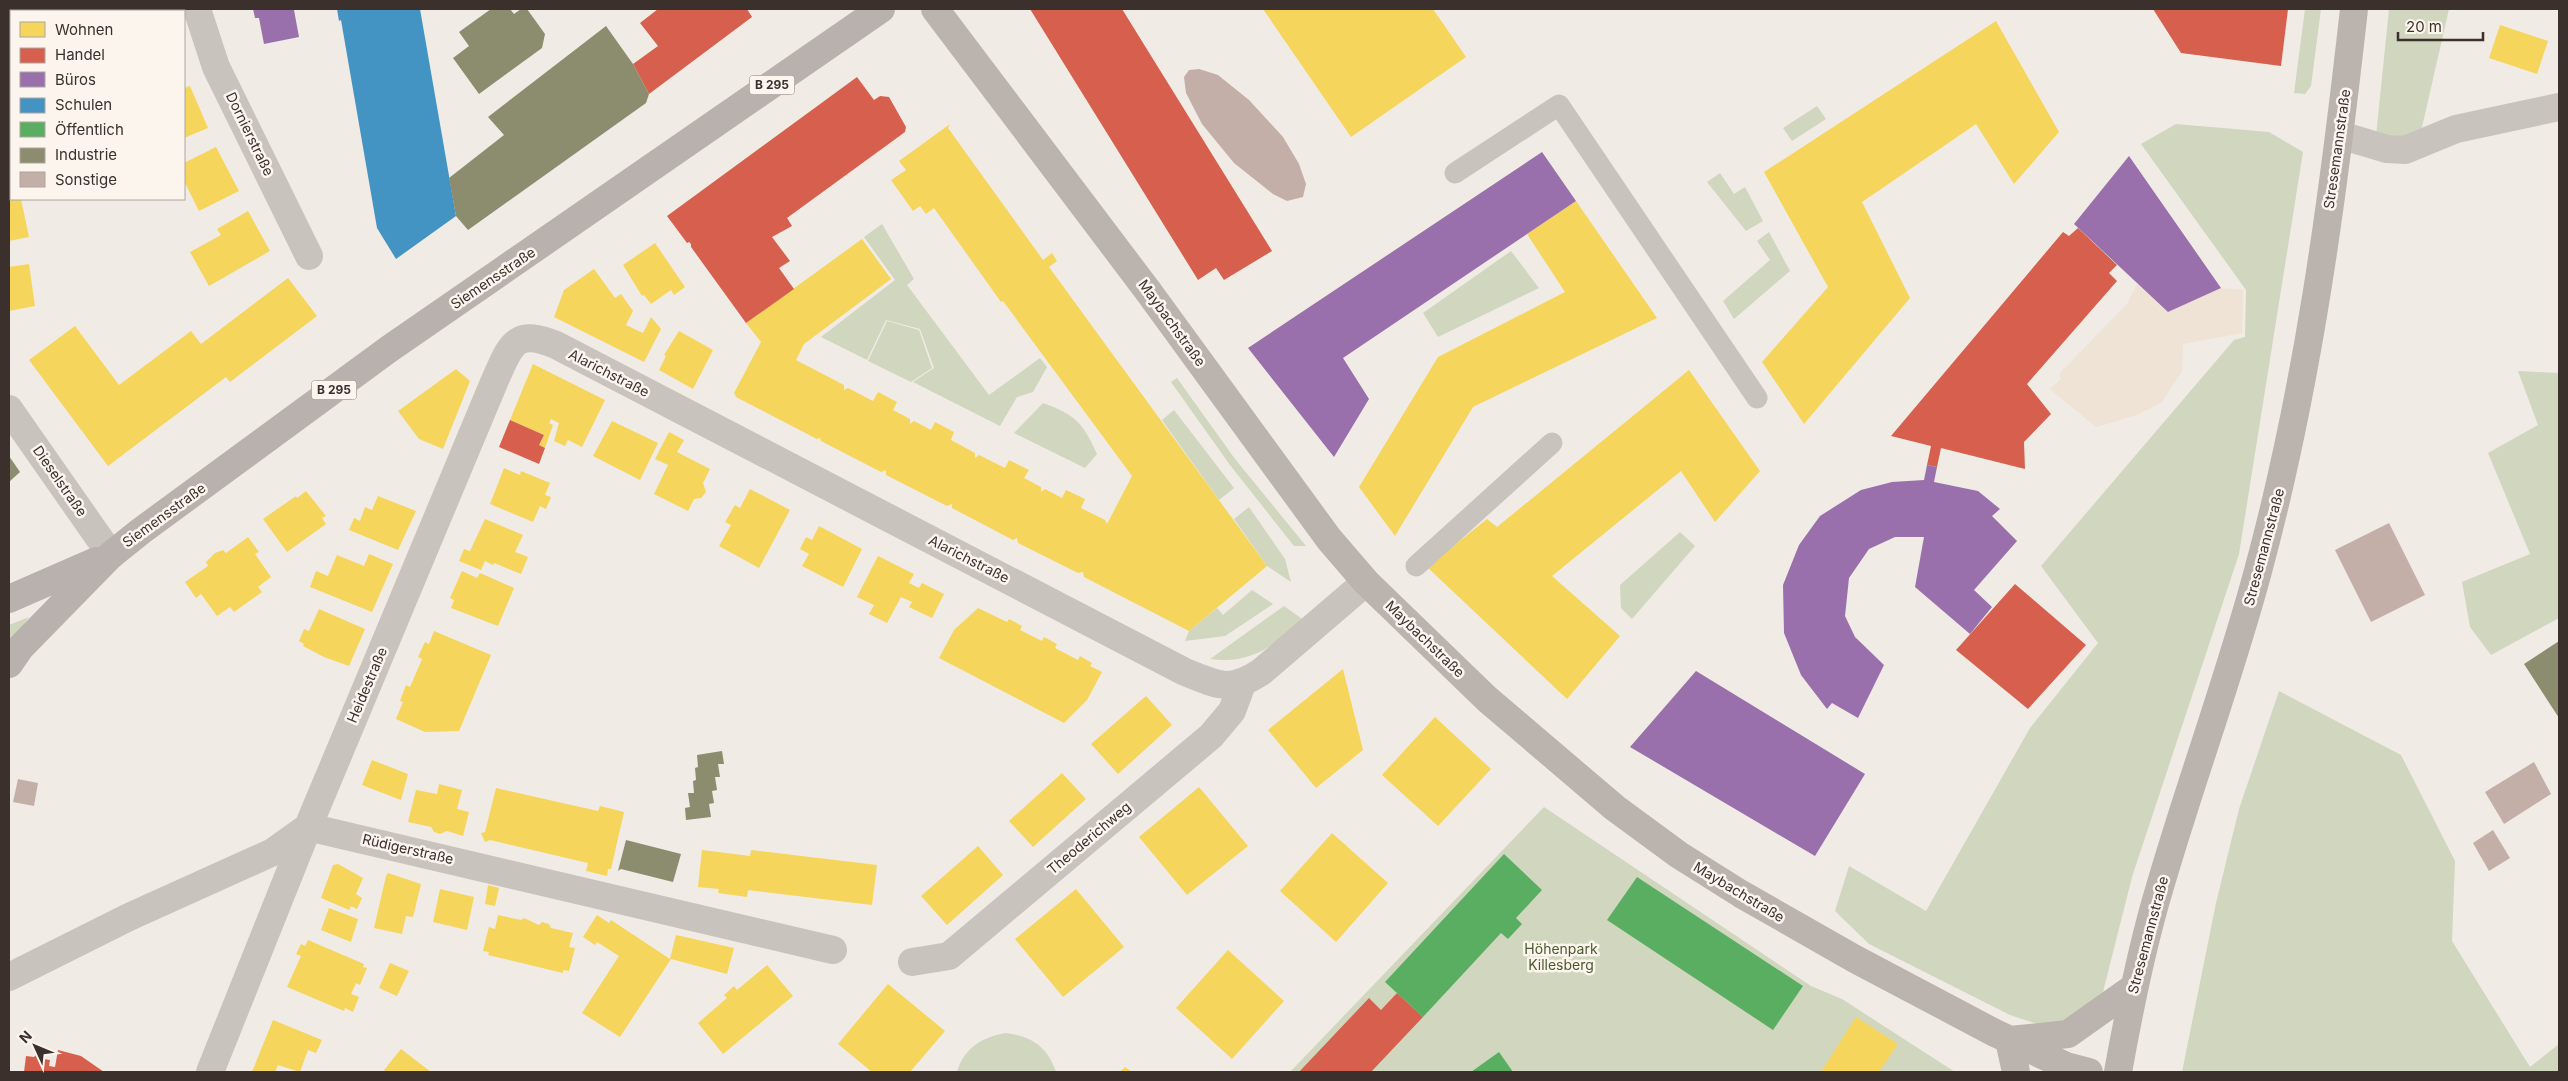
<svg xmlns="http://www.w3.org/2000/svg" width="2568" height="1081" font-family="Inter,sans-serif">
  <rect width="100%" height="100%" fill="#f0ebe5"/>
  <path fill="#d1d6bf" d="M2305 9H2321L2311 86 2305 94 2294 93Z
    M2389 9H2449L2420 136H2376Z
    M1817 106 1826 119 1792 141 1783 128Z
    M2176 124 2269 132 2303 152 2239 554 2132 877 2102 996 2073 1021 2049 1028 2010 1015 1869 944 1835 911 1849 866 1926 911 2030 728 2098 643 2041 566 2234 340 2245 337 2246 290 2141 144Z
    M1720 173 1734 194 1745 187 1763 221 1746 231 1707 182Z
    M882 224 914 279 907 285 989 395 1040 358 1047 367 1033 392 1017 397 1000 426 913 382 934 368 920 329 886 320 867 360 821 337 895 280 864 237Z
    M1769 232 1790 271 1734 319 1723 301 1770 260 1757 241Z
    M1511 251 1539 288 1438 337 1423 313Z
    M887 321 919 330 932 368 911 382 868 361Z
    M2518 371 2559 373V618L2491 655 2470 627 2462 582 2530 554 2488 453 2538 425Z
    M1177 378 1235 459 1306 546H1294L1230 465 1171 382Z
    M1043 403C1076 415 1083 423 1097 454L1085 468 1014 433Z
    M1174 410 1234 488 1219 500 1162 420Z
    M1249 507 1285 559 1291 582 1267 566 1234 519Z
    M1680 532 1695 546 1632 619 1621 608 1620 585Z
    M1252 590 1273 604 1225 636 1185 641 1189 631 1217 608 1223 615Z
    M1284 606 1305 621C1273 645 1252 665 1210 659Z
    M29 617 9 646V625Z
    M2279 691 2401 755 2455 861 2452 941 2530 1067 2559 1044V1072H2182L2216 903 2239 809Z
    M1544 807 1811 986 1842 999 1955 1072H1290Z
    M1006 1033C1031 1036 1048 1047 1056 1072H957C964 1048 982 1037 1006 1033Z"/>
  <path fill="#eee3d5" d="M2137 284 2168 312 2221 288 2243 290 2242 333 2183 344 2182 371 2161 403 2137 415 2096 427 2050 389 2061 379 2059 374 2127 304Z"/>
  <path fill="#f6d55c" d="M117 9H145L118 11Z
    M1263 9H1433L1466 57 1351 137Z
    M1996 21 2059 132 2014 184 1976 124 1862 202 1910 298 1804 424 1762 362 1828 287 1764 172Z
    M2500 25 2548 41 2537 74 2489 58Z
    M190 86 208 128 184 138V88Z
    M950 124 948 128 1043 260 1052 253 1057 261 1049 267 1267 566 1189 631 1084 577 1083 572 1078 573 1018 543 1017 538 1013 540 952 508V504L947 506 886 475V470L881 472 821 441 820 438 817 439 736 397 734 393 761 342 746 323 862 239 891 279 804 344 796 360 844 385V390L848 388 873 401 878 392 897 402 893 410 910 419V424L914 421 931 430 935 422 954 432 951 440 975 453V458L979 455 1005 468 1009 460 1029 470 1024 478 1041 487V492L1045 489 1062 498 1066 490 1085 499 1081 508 1105 520 1107 524 1132 476 1003 301 1001 302 934 208 926 214 920 206 913 211 891 180 906 170 899 161Z
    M216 147 239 191 199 211 184 181V163Z
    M11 183V199H21L29 237 9 241V184Z
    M1576 201 1657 318 1473 407 1395 536 1359 487 1438 357 1565 292 1527 234Z
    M248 211 270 251 209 286 190 252 221 235 217 229Z
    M655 243 685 287 674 295 671 290 651 304 644 295 642 296 623 265Z
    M29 264 35 306 9 311V267Z
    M594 269 615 298 621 294 633 311 626 325 643 333 651 317 661 329 644 362 554 317 564 290Z
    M288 278 317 316 230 382 226 377 108 466 29 360 75 326 119 385 191 331 201 344Z
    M679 331 713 350 693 389 659 370 666 356 664 355Z
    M533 364 605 400 582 447 568 440 565 446 554 441 559 423 551 419 549 423 553 425 545 448 539 445 544 435 510 420Z
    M456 369 470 381 443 449 419 439 398 411Z
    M1689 370 1760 471 1715 522 1681 471 1552 576 1620 636 1567 699 1427 567 1487 519 1497 527Z
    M612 421 658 443 640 480 593 456Z
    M669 432 684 440 677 452 710 469 703 483 706 492 701 498 694 499 688 511 654 494 668 465 655 459Z
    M504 468 520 475 521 471 550 483 545 495 551 497 546 509 540 506 533 522 490 504Z
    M750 489 790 510 759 568 719 546 731 525 725 522 735 505 740 508Z
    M306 491 326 516 322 518 326 524 287 552 263 519 296 496 297 498Z
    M378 496 416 511 398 550 349 530 354 518 360 521 365 507 372 510Z
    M485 519 523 535 515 552 528 557 521 574 494 563 493 565 485 561 481 570 459 561 464 549 470 551Z
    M819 526 862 549 843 587 802 566 809 554 800 549 806 537 812 540Z
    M248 537 259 552 255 554 271 577 258 587 262 592 234 612 230 607 217 616 201 594 196 598 185 582 208 566 206 562 215 553 223 550 226 553Z
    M369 554 393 564 372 612 310 587 316 571 328 576 337 555 364 566Z
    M878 556 914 574 909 583 919 588 922 583 944 594 932 618 909 607 912 602 901 597 887 623 869 614 874 605 857 597Z
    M462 571 477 578 480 573 514 588 498 626 451 608 454 600 450 598Z
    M978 608 1007 622 1009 619 1022 626 1020 630 1042 641 1044 637 1057 644 1055 648 1078 660 1080 656 1092 663 1090 666 1102 672 1087 700 1064 723 939 658 954 630Z
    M319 609 365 629 349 666 324 657 303 646 304 644 299 641 304 629 309 631Z
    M434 631 491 655 459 731 425 732 396 719 403 702 400 701 406 685 410 687 422 659 418 657 425 642 429 644Z
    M1343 669 1363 750 1316 788 1268 730Z
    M1146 696 1172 725 1118 774 1091 744Z
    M1435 717 1491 769 1438 826 1382 775Z
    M372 760 408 774 401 800 362 785Z
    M1062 773 1086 799 1033 847 1009 821Z
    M439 784 462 790 457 809 469 812 463 836 447 831 440 834 434 832 431 827 408 822 416 790 437 794Z
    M1199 787 1248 846 1187 895 1139 837Z
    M496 788 598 811 600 806 624 812 611 869H608L607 876 586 871 588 863 490 840 485 842 481 833 485 832Z
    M1332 833 1388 883 1336 942 1280 891Z
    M978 846 1003 875 947 925 921 896Z
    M702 850 750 856 751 850 877 865 872 905 748 890 747 897 718 893 719 889 698 887Z
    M338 864 363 878 356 894 362 898 357 909 351 906 349 910 321 898 333 865Z
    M388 873 421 884 413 917 406 916 402 934 374 928 386 876Z
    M488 885 499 888 495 906 485 904Z
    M440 889 474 897 467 930 433 922Z
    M1076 889 1124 947 1063 997 1015 939Z
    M329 908 358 919 351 942 321 930Z
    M498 915 521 920 524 918 539 925 542 922 549 924 551 928 573 933 569 947 575 948 569 971 563 970V973L488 955 489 952 483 951 486 938 489 927 495 929Z
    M597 915 609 923 611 920 670 959 676 935 734 948 727 974 671 959 620 1037 582 1013 619 956 597 942 595 945 583 937Z
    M308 940 364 964 363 967 367 968 360 985 356 983 351 994 359 997 353 1012 345 1008 344 1011 287 987 301 956 296 954 301 944 305 946Z
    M1228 950 1284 1001 1232 1059 1176 1008Z
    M390 963 409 971 397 996 379 988Z
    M767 965 793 996 723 1054 698 1023 727 998 724 995 734 986 737 990Z
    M888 984 945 1031 910 1072H872L838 1044Z
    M1856 1017 1898 1044 1879 1072H1821Z
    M273 1020 322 1040 316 1053 308 1050 300 1072 278 1065 275 1072H252Z
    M401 1049 431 1072H387L384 1070Z
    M1125 1067 1132 1072H1120Z"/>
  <path fill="#d6604d" d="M658 9H747L752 17 649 94 633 64 658 46 640 23Z
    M1030 9H1122L1272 251 1224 280 1216 268 1198 280Z
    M2153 9H2288L2281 66 2181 53Z
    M857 77 874 100 880 96 889 97 906 127 905 132 787 218 792 226 772 237 790 261 779 268 794 289 746 323 691 247V244L689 242 687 243 667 216Z
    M2078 228 2117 265 2109 273 2117 281 2027 384 2051 414 2024 442 2025 469 1941 448 1937 467 1927 465 1931 446 1891 436 2063 232 2069 236Z
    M510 420 544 435 539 445 545 448 539 464 499 447Z
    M2015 584 2086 645 2028 709 1956 650Z
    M1397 993 1423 1017 1371 1072H1299L1369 998 1381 1010Z
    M58 1050 81 1056 104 1072H24L26 1056 34 1057 39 1052 44 1059 50 1060 49 1066 55 1067Z"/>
  <path fill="#9970ab" d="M253 9H297L294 10 299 37 264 44 259 18H255Z
    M1542 152 1576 201 1343 358 1369 399 1334 457 1248 348Z
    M2129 156 2221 288 2168 312 2074 224Z
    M1927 465 1937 467 1934 482 1978 491 2000 509 1992 516 2017 541 1974 590 1992 607 1970 634 1915 587 1924 537H1895L1869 549 1849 578 1845 616 1855 637 1884 665 1858 718 1832 703 1827 709 1801 675 1784 633 1783 585 1799 545 1820 516 1861 490 1892 482 1924 480Z
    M1696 671 1865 774 1815 856 1630 747Z"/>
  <path fill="#4393c3" d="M337 9H420L456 216 396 259 377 228 341 20 339 21Z"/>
  <path fill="#5aae61" d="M1504 854 1542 890 1516 918 1522 924 1508 939 1501 933 1423 1017 1385 982Z
    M1637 877 1803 986 1773 1030 1607 920Z
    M1499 1052 1513 1072H1471Z"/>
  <path fill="#8c8c6e" d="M491 9H510L514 14 521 9H527L545 34 542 48 479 94 453 58 469 46 459 32Z
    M606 26 633 64 649 94 646 103 468 230 456 216 449 178 504 135 488 117Z
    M9 456 20 472 9 482Z
    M2559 641V718L2524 664Z
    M722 751 724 764H718L720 777H715L717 790 712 791 714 803 709 804 711 817 686 820 685 808 690 807 688 793H694L693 781 696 780 695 768 698 767 697 755Z
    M626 840 681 854 673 882 621 869 618 871Z"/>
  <path fill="#c3afa7" d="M1199 69 1218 75 1249 100 1283 137 1299 164 1306 184 1303 197 1287 201 1273 194 1234 163 1202 124 1186 93 1184 77 1189 70Z
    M2389 523 2425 595 2371 622 2335 550Z
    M2534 762 2551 794 2504 824 2485 792Z
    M18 779 38 783 34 806 13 802Z
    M2493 830 2510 858 2489 871 2473 843Z"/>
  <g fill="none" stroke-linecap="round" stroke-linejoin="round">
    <path stroke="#c9c3be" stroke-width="21" d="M1455 173 1559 105 1757 398
      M1416 566 1552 443"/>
    <path stroke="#c9c3be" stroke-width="28" d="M197 9 216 67 309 256
      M2340 135 2387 149 2405 150 2456 129 2559 107
      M9 409 111 555
      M912 962 949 956 1211 736 1232 711 1242 684
      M210 1072 308 827 833 950"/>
    <path stroke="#c9c3be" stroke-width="28" d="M9 977 129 917 273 852 308 827 495 380C511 345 514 328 556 345L1185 672C1218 685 1229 693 1261 672L1366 582"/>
    <path stroke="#bab3ae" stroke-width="28" d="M935 9 1148 291 1329 539 1366 582 1487 699 1615 808 1679 855 1741 894 1855 959 1995 1033 2066 1066 2089 1072
      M2009 1040 2016 1072
      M2010 1040 2068 1034 2133 988
      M2118 1072C2129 1011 2141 950 2159 890 2190 783 2229 679 2258 571 2308 387 2333 198 2354 9"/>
    <path stroke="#b8b1ad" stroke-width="28" d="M9 599 96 561
      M9 664 20 648 111 555 141 531 389 349 881 9"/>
  </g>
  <g text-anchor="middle" stroke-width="5" stroke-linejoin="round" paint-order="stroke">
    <g fill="#fbf5ee" stroke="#756b66" stroke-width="1">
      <rect x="749.5" y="75.5" width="45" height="19" rx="4"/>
      <rect x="311.5" y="380.5" width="45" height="19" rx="4"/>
    </g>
    <g font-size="12" font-weight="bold" fill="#3b302b">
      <text x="772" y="89">B 295</text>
      <text x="334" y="394">B 295</text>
    </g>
    <g font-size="14" fill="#3b302b" stroke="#fbf5ee">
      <text transform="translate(250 134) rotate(64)" y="5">Dornierstraße</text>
      <text transform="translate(2337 149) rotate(-82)" y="5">Stresemannstraße</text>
      <text transform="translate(493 278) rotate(-34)" y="5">Siemensstraße</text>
      <text transform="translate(1172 323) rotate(54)" y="5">Maybachstraße</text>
      <text transform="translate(609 373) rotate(27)" y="5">Alarichstraße</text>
      <text transform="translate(60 481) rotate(55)" y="5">Dieselstraße</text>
      <text transform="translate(164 515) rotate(-36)" y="5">Siemensstraße</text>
      <text transform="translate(2264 547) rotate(-75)" y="5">Stresemannstraße</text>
      <text transform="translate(969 559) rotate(27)" y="5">Alarichstraße</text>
      <text transform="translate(1425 639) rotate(44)" y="5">Maybachstraße</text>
      <text transform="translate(367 685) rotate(-67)" y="5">Heidestraße</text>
      <text transform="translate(1089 838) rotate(-40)" y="5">Theoderichweg</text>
      <text transform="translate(408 849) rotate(13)" y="5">Rüdigerstraße</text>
      <text transform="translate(1739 892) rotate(31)" y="5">Maybachstraße</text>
      <text transform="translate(2148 935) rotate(-75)" y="5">Stresemannstraße</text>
    </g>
    <g font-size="14" fill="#4a5a2e" stroke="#fbf5ee">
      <text x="1561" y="954">Höhenpark<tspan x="1561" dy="16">Killesberg</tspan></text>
    </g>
  </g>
  <rect width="2568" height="1081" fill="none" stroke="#3b302b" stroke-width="20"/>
  <rect x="10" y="10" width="175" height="190" fill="#fbf5ee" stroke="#aea6a0"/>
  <rect x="20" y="22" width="25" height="15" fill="#f6d55c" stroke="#aea6a0"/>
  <text x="55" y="35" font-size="15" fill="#3b302b">Wohnen</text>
  <rect x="20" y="48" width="25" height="15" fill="#d6604d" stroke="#aea6a0"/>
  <text x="55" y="60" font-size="15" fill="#3b302b">Handel</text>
  <rect x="20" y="72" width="25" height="15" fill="#9970ab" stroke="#aea6a0"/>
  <text x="55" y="85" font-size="15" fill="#3b302b">Büros</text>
  <rect x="20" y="98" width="25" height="15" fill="#4393c3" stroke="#aea6a0"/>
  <text x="55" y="110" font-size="15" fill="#3b302b">Schulen</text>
  <rect x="20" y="122" width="25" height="15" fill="#5aae61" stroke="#aea6a0"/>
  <text x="55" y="135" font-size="15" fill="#3b302b">Öffentlich</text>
  <rect x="20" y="148" width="25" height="15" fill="#8c8c6e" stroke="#aea6a0"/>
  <text x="55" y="160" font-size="15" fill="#3b302b">Industrie</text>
  <rect x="20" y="172" width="25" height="15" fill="#c3afa7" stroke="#aea6a0"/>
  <text x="55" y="185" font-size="15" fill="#3b302b">Sonstige</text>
  <g transform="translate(35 1046) rotate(314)" stroke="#fbf5ee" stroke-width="4" paint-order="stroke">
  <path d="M0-4L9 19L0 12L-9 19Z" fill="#3b302b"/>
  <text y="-8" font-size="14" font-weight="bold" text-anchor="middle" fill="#3b302b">N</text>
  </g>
  <path d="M2398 32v8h85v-8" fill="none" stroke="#3b302b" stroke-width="2.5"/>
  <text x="2406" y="32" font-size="15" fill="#3b302b" stroke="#fbf5ee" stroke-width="4" paint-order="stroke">20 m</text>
</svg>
